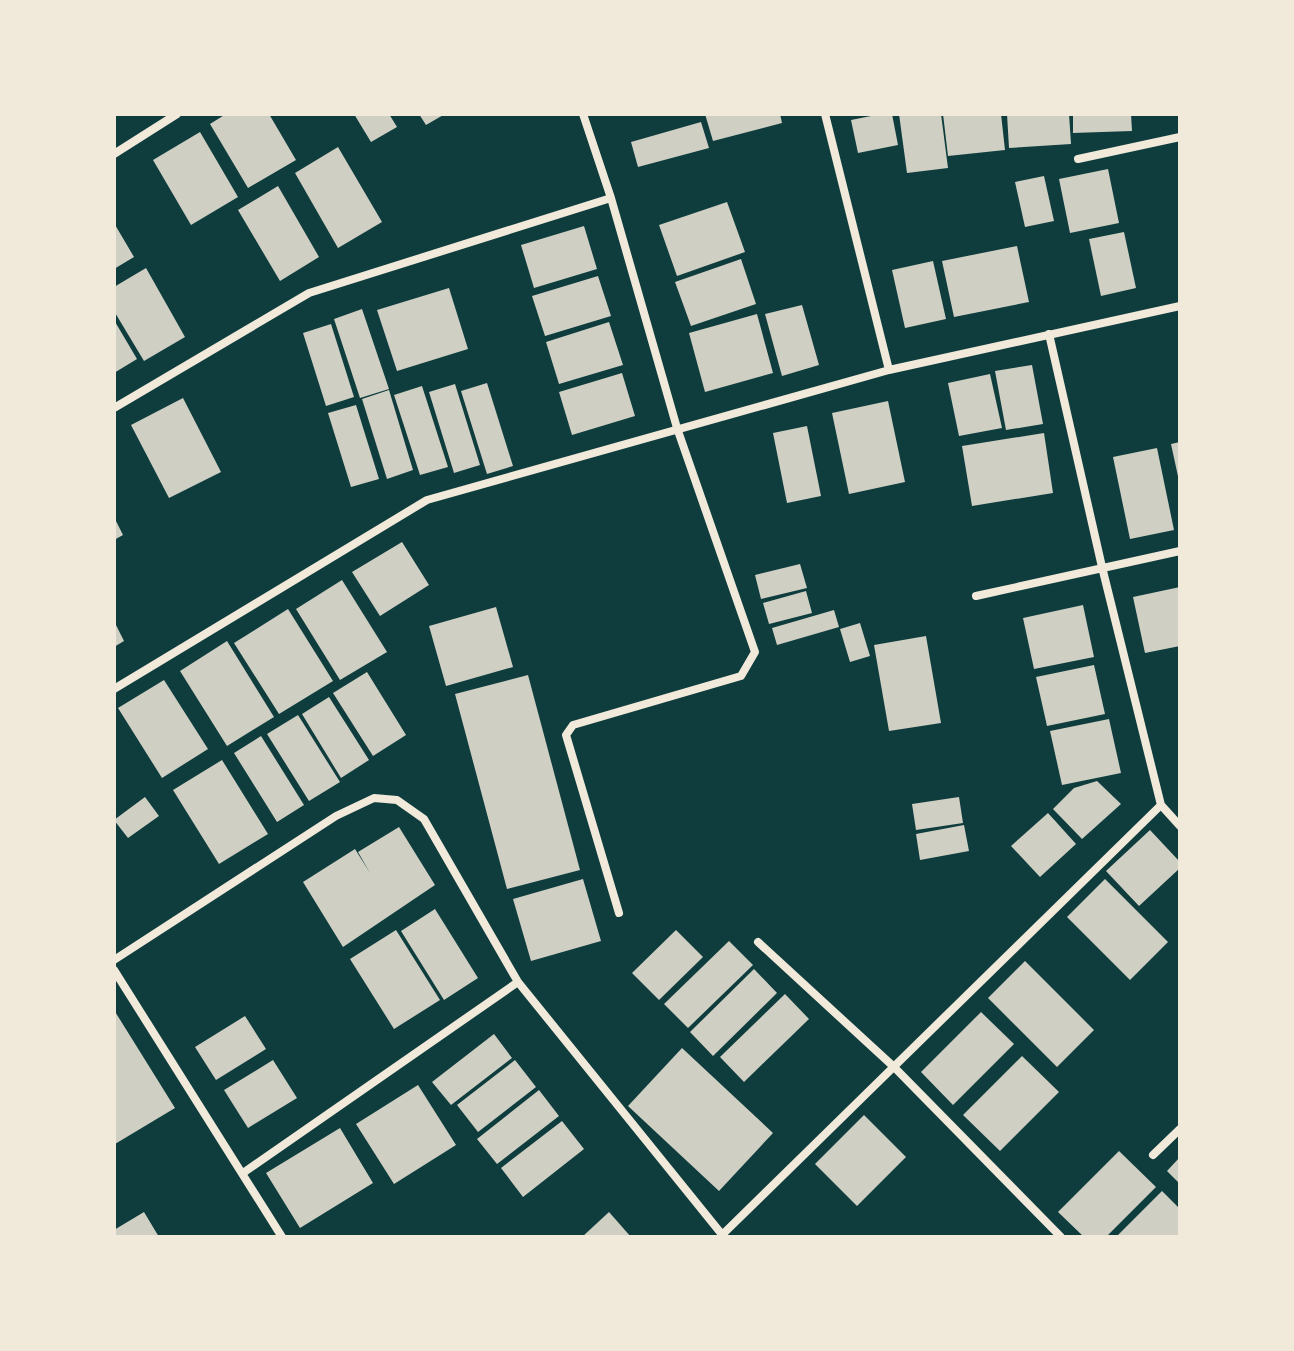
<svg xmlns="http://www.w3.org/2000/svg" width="1294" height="1351" font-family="'Varela Round',sans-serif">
  <rect width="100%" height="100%" fill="#0f3d3e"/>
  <path fill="#cfcfc3" d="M226 114H269L296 160 248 188 210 124Z
    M354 114H389L397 127 371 142Z
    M419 114H445L426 125Z
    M705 114H780L782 123 713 141Z
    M881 114H892L898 145 858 153 851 120Z
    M899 114H941L948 168 907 173Z
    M943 114H1001L1005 150 948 156Z
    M1007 114H1069L1071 144 1009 148Z
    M1073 114H1131L1132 131 1073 133Z
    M701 122 709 148 638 167 631 142Z
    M200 132 238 197 191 225 153 160Z
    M338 147 382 222 338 248 295 173Z
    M1108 169 1119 223 1070 233 1059 179Z
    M1044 176 1054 221 1025 227 1015 182Z
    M278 186 319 257 280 281 238 210Z
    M727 202 745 252 677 276 659 225Z
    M114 223 134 257 114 269Z
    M584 226 597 269 534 288 521 245Z
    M1124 232 1136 288 1101 296 1089 239Z
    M1017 246 1029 302 954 317 942 261Z
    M741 259 756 304 691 326 675 282Z
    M933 261 946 319 905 328 892 270Z
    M146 268 185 337 144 361 114 311V287Z
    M598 276 611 316 545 336 532 296Z
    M449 288 468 349 397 371 377 310Z
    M802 305 819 365 782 376 765 314Z
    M362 309 389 389 360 398 334 319Z
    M757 314 773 373 705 392 689 333Z
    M114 320 137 359 114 373Z
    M609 322 623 365 559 384 546 342Z
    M331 324 354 397 326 406 303 333Z
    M1032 365 1043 424 1006 430 995 371Z
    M622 373 635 416 572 435 559 392Z
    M990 374 1002 428 959 436 948 383Z
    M487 383 513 466 487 474 461 391Z
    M455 384 480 465 454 473 429 392Z
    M422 386 448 467 420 475 394 395Z
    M389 390 413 470 387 479 362 399Z
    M183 398 221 472 169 498 131 425Z
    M888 401 905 482 849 494 832 413Z
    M356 405 379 479 351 487 328 413Z
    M807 426 821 496 787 503 773 433Z
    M1044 433 1053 493 972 506 962 446Z
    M1180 442V481H1179L1171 444Z
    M1157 448 1174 530 1130 539 1113 457Z
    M114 517 123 535 114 540Z
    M402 542 429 585 380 616 352 572Z
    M800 564 807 588 761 599 755 575Z
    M342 580 387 652 340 680 296 609Z
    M1180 587V646L1145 653 1133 597Z
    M806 591 812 613 769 624 763 603Z
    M1083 605 1094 657 1034 669 1023 618Z
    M496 607 513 667 446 686 429 626Z
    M288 609 333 681 279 714 234 643Z
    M834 610 839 627 777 645 772 628Z
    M114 621 124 641 114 647Z
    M860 623 870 656 850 662 840 629Z
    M926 636 941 723 889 731 874 645Z
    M227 641 274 717 227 746 180 671Z
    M1094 665 1105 714 1047 726 1036 677Z
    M367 672 406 735 373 756 333 693Z
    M528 675 580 870 507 889 455 694Z
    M164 680 208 749 162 778 118 708Z
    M329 697 369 760 341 778 302 714Z
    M298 715 340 782 309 801 267 734Z
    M1109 719 1121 773 1062 785 1050 731Z
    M261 736 304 805 277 822 234 753Z
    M222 760 268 834 219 864 173 790Z
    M1097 781 1121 804 1082 839 1053 809 1074 788Z
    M145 797 159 816 128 838 114 820Z
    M959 797 963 823 916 830 912 804Z
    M1048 813 1076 844 1040 877 1011 846Z
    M964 825 969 851 920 860 916 834Z
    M399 827 435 885 343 947 303 882 355 849 370 873 358 852Z
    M1150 830 1180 862V868L1139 906 1106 871Z
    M583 879 601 941 531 961 513 899Z
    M1105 879 1168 942 1130 980 1067 917Z
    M435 909 478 978 444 1000 401 931Z
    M396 930 440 1000 394 1029 350 959Z
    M676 930 703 957 659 1000 632 973Z
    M729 941 753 965 688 1028 664 1004Z
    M1025 961 1094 1030 1057 1067 988 998Z
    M754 969 777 993 713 1056 690 1032Z
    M785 994 809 1019 744 1082 720 1057Z
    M114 1010 175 1108 115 1144 114 1143Z
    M981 1012 1014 1044 953 1105 921 1072Z
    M245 1016 266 1049 216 1080 195 1047Z
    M494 1034 512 1058 451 1105 432 1082Z
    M682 1048 773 1133 719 1191 628 1106Z
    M1022 1056 1059 1092 1000 1151 963 1115Z
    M273 1060 297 1098 248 1128 224 1090Z
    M515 1060 536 1087 478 1132 457 1105Z
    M418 1085 456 1145 394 1184 356 1124Z
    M539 1090 559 1116 497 1164 477 1139Z
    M864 1115 906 1157 857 1206 815 1164Z
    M562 1121 584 1149 523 1197 501 1168Z
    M340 1128 373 1183 300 1228 266 1173Z
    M1119 1151 1156 1187 1106 1237H1084L1058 1212Z
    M1180 1157V1184L1167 1171Z
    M1162 1191 1180 1209V1237H1116Z
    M144 1212 159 1237H114V1230Z
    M609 1212 631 1237H582Z"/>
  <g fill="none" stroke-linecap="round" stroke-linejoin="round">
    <path stroke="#f1e9da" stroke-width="8" d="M583 114 611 198 677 428 755 652 741 676 573 725 566 735 619 913
      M825 114 889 370
      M114 154 177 114
      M1078 159 1180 137
      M1049 334 1102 567 1161 805 1180 826
      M114 408 309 293 611 198
      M976 596 1180 551
      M114 689 427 500 889 370 1180 306
      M758 942 894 1067 1061 1237
      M114 960 336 816 374 798 397 800 424 819 518 982
      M114 970 282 1237
      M1153 1155 1180 1129
      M243 1173 518 982 724 1237
      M721 1236 1161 805"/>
  </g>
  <rect width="1294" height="1351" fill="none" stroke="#f1e9da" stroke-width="232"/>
</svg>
